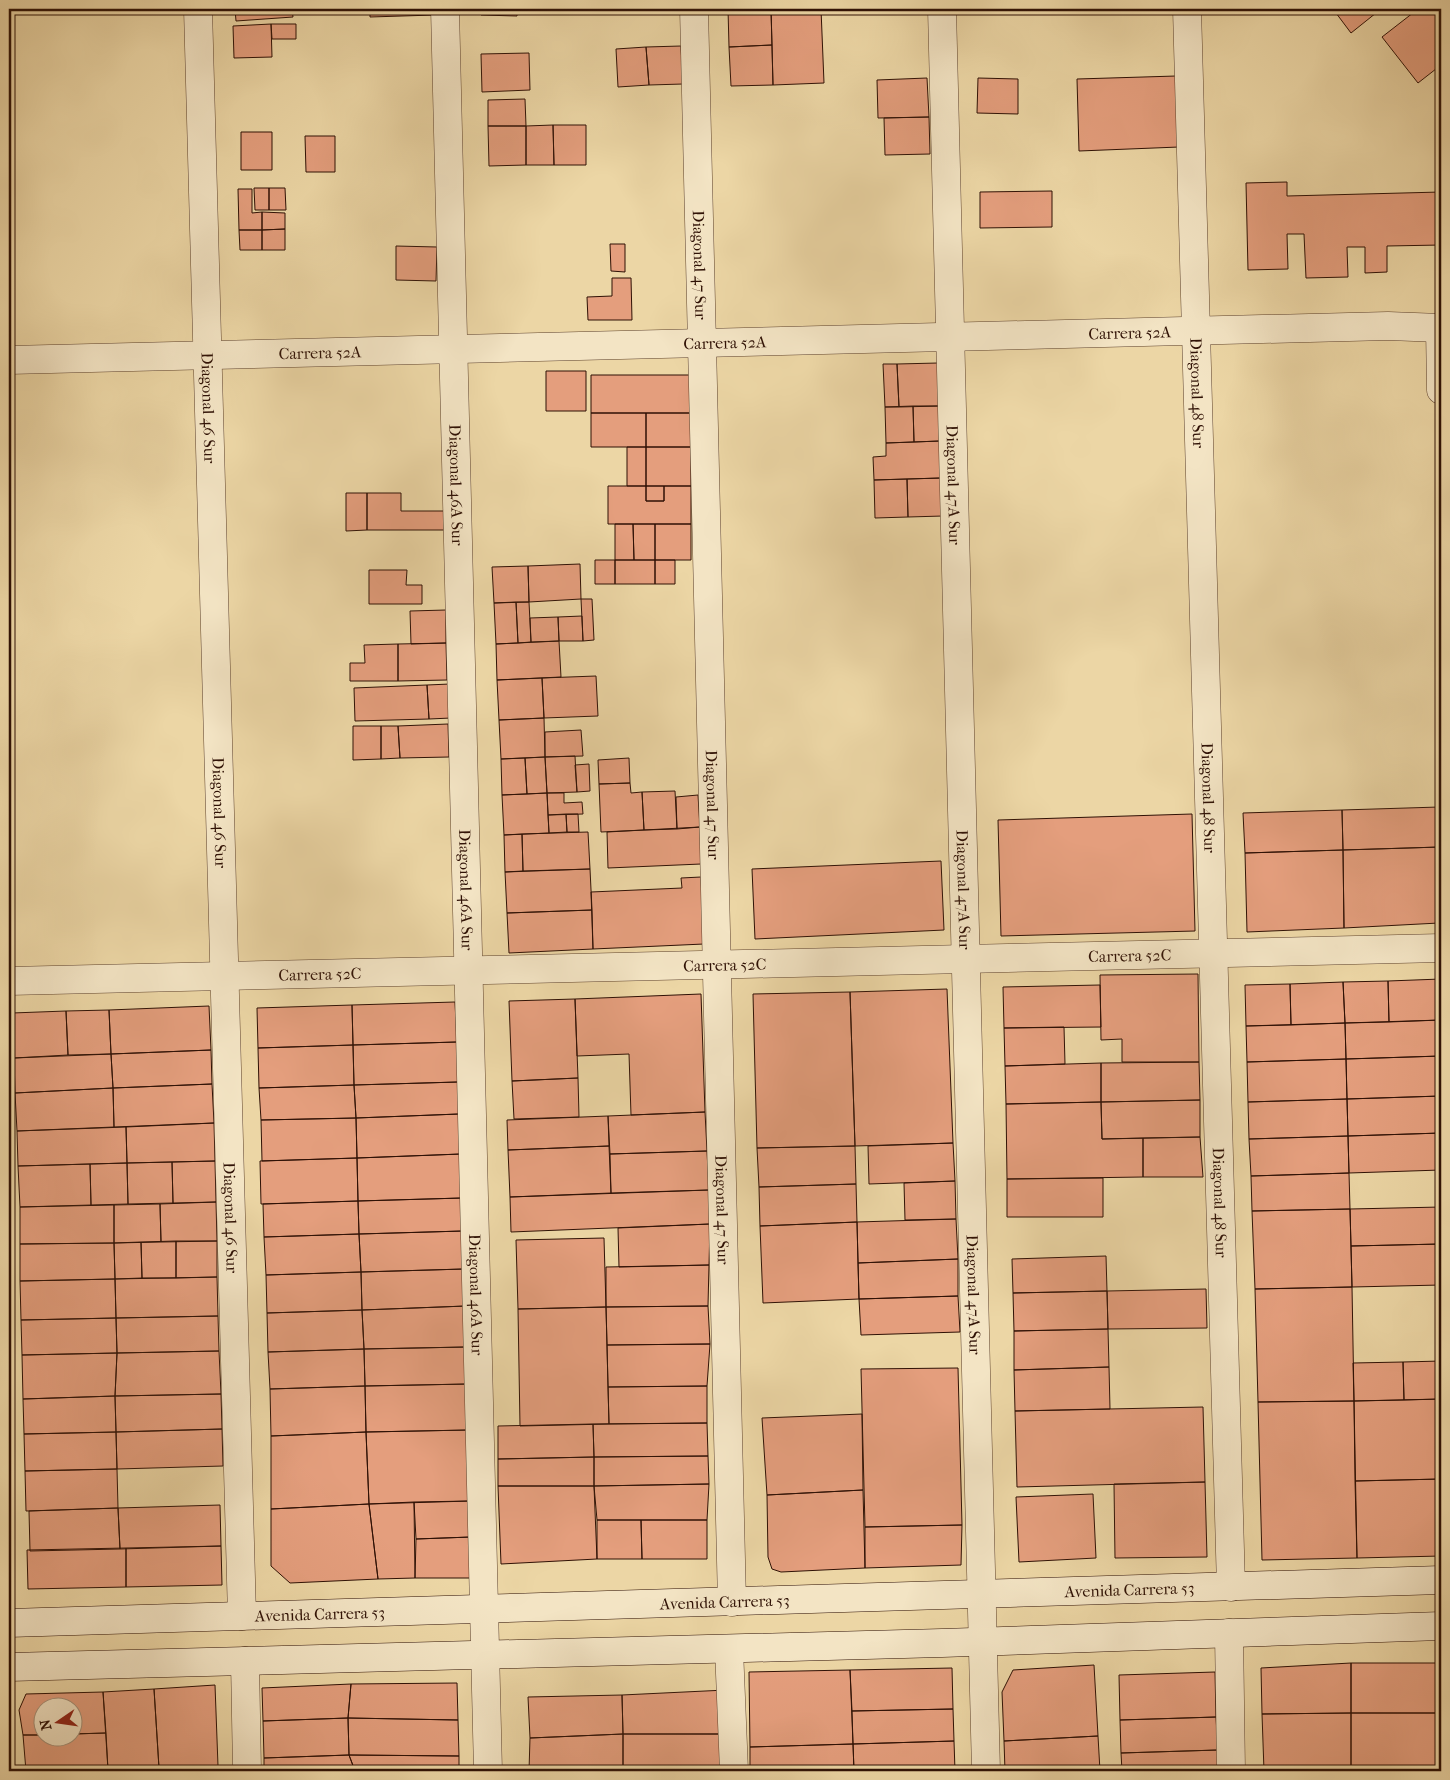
<svg xmlns="http://www.w3.org/2000/svg" width="1450" height="1780" font-family="'IM FELL French Canon',serif">
  <rect width="100%" height="100%" fill="#ecd6a5"/>
  <filter id="stains"><feTurbulence type="fractalNoise" baseFrequency=".004" numOctaves="4"/><feColorMatrix values="0 0 0 0 .2 0 0 0 0 .09 0 0 0 0 .02 0 0 0 .5 -.17"/></filter>
  <radialGradient id="worn" r=".72"><stop offset=".6" stop-color="#630" stop-opacity="0"/><stop offset="1" stop-color="#630" stop-opacity=".3"/></radialGradient>
  <path fill="#e49e7d" stroke="#2f1105" d="M235 9H292L293 17 236 21Z
    M370 9H433L434 15 370 17Z
    M481 9H517V16L481 15Z
    M579 9H607V11H579Z
    M607 9H646V10L607 11Z
    M646 9H676V10H646Z
    M728 9H771L772 45 729 47Z
    M771 9H821L824 83 773 85Z
    M1333 9H1381L1351 33Z
    M1418 9H1441V65L1418 83 1382 37Z
    M271 24H296V39H272Z
    M271 24 272 57 234 58 233 26Z
    M772 45 773 85 731 86 729 47Z
    M681 46 683 84 649 85 646 47Z
    M646 47 649 85 618 87 616 49Z
    M529 53 530 90 482 92 481 54Z
    M1176 76 1179 147 1079 151 1077 79Z
    M927 78 929 117 878 118 877 80Z
    M978 78 1018 79V114L977 113Z
    M525 99 526 126H488V100Z
    M929 117 930 154 885 155 884 118Z
    M553 125H586V165H554Z
    M553 125 554 165H526V126Z
    M488 126H526V165L489 166Z
    M241 132H272V170H241Z
    M305 136H335V172H306Z
    M1287 182V196L1441 192V245L1387 246V272L1365 273V247H1347L1348 277 1306 278 1304 234H1287L1288 269 1248 270 1246 183Z
    M254 188H269V210H255Z
    M269 188H285L286 210H269Z
    M238 189H252V213L262 212V230H239Z
    M1052 191V227L980 228V192Z
    M262 212 285 213V229L262 230Z
    M285 229V250H262V230Z
    M239 230H262V250H240Z
    M610 244H625V272L611 271Z
    M396 246 437 247 436 281 396 280Z
    M612 278H631L632 320H588L587 297 612 296Z
    M938 363 939 406 899 407 897 364Z
    M883 364H897L899 407H885Z
    M546 371H586V411H546Z
    M591 375H691V413H591Z
    M913 406H939L940 441 914 442Z
    M913 406 914 442 886 443 885 407Z
    M591 413H646V447H591Z
    M646 413H691V447H646Z
    M940 441 941 478 874 480 873 457 886 456V443Z
    M627 447H646V486H627Z
    M646 447H691V486H646Z
    M941 478 943 516 908 517 907 479Z
    M907 479 908 517 875 518 874 480Z
    M608 486H646V501H664V486H691V524H608Z
    M646 486H664V501H646Z
    M346 493H367V530L346 531Z
    M367 493H401V511H444V530H367Z
    M615 524H633L634 560H615Z
    M633 524H655V560H634Z
    M655 524H691V560H655Z
    M595 560H615V584H595Z
    M615 560H655V584H615Z
    M655 560H675V584H655Z
    M580 564 581 599 529 602 528 566Z
    M528 566 529 602 494 603 492 567Z
    M369 570H407L406 585H422V604H369Z
    M581 599H592L594 640 583 641Z
    M516 602H529L531 642 518 643Z
    M516 602 518 643 496 644 494 603Z
    M446 610V643L411 644 410 611Z
    M582 616 583 641H559L558 617Z
    M558 617 559 641 531 642 530 618Z
    M559 641 561 677 497 680 496 644Z
    M446 643 447 680 398 681V644Z
    M398 644V681H350V663H365L364 645Z
    M596 676 598 716 544 718 542 678Z
    M542 678 544 718 499 720 497 680Z
    M450 684 451 718 429 719 427 685Z
    M427 685 429 719 355 721 354 688Z
    M544 718 545 757 501 759 499 720Z
    M448 724 449 757 400 758 398 726Z
    M353 726H381V759L353 760Z
    M381 726H398L400 758 381 759Z
    M581 730 583 756 545 757V732Z
    M575 756 577 792 547 793 545 757Z
    M545 757 547 793 527 794 525 758Z
    M525 758 527 794 502 795 501 759Z
    M629 758 630 783 599 784 598 760Z
    M589 764 590 791 577 792 575 765Z
    M630 783 631 793 642 792 644 830 601 832 599 784Z
    M675 791 677 829 644 830 642 792Z
    M547 793 549 833 504 835 502 795Z
    M547 793H564V803L582 802 583 814 548 815Z
    M698 795 700 827 677 829 676 797Z
    M1439 807 1440 847 1343 850 1342 810Z
    M1342 810 1343 850 1245 853 1243 813Z
    M566 814H578L579 832H567Z
    M566 814 567 832 549 833 548 815Z
    M1192 814 1195 931 1001 936 998 820Z
    M700 827 701 864 608 868 607 832Z
    M588 832 590 869 523 871 522 834Z
    M522 834 523 871 505 872 504 835Z
    M1440 847 1439 923 1344 928 1343 850Z
    M1343 850 1344 928 1247 932 1245 853Z
    M941 861 944 930 755 939 752 869Z
    M590 869 592 910 507 913 505 872Z
    M701 877 704 944 593 949 591 892 682 888 681 878Z
    M592 910 593 949 509 953 507 913Z
    M1198 974 1199 1062H1122V1039L1101 1040 1100 975Z
    M1441 979V1020L1389 1022 1388 981Z
    M1388 981 1389 1022 1345 1023 1343 982Z
    M1343 982 1345 1023 1291 1025 1290 984Z
    M1290 984 1291 1025 1246 1026 1245 985Z
    M1100 985 1101 1027 1004 1028 1003 987Z
    M947 989 953 1143 855 1146 850 992Z
    M850 992 855 1146 757 1148 753 994Z
    M701 994 705 1112 631 1115 629 1054 577 1056 575 999Z
    M575 999 578 1078 512 1081 509 1001Z
    M455 1002 457 1042 353 1045 352 1005Z
    M352 1005 353 1045 258 1048 257 1008Z
    M209 1006 211 1050 111 1054 109 1010Z
    M109 1010 111 1054 68 1055 66 1011Z
    M66 1011 68 1055 14 1058 12 1013Z
    M1441 1020V1056L1346 1059 1345 1023Z
    M1345 1023 1346 1059 1247 1062 1246 1026Z
    M1064 1027 1065 1064 1005 1066 1004 1028Z
    M457 1042 458 1082 354 1085 353 1045Z
    M353 1045 354 1085 259 1088 258 1048Z
    M211 1050 212 1084 113 1088 111 1054Z
    M111 1054 113 1088 15 1093 14 1058Z
    M1441 1056V1096L1347 1099 1346 1059Z
    M1346 1059 1347 1099 1248 1102 1247 1062Z
    M1199 1062 1200 1100 1101 1102V1063Z
    M1101 1063V1102L1006 1104 1005 1066Z
    M578 1078 579 1117 514 1119 512 1081Z
    M458 1082 459 1114 356 1118 354 1085Z
    M212 1084 214 1123 114 1127 113 1088Z
    M354 1085 356 1118 261 1120 259 1088Z
    M113 1088 114 1127 17 1131 15 1093Z
    M1441 1096V1133L1348 1136 1347 1099Z
    M1347 1099 1348 1136 1249 1139 1248 1102Z
    M1200 1100V1137L1102 1139 1101 1102Z
    M1101 1102 1102 1139 1143 1138V1177L1007 1179 1006 1104Z
    M705 1112 707 1151 610 1154 608 1116Z
    M459 1114 461 1154 357 1158 356 1118Z
    M608 1116 609 1146 508 1150 507 1120Z
    M356 1118 357 1158 262 1161 261 1120Z
    M214 1123 215 1161 127 1163 126 1127Z
    M126 1127 127 1163 18 1166 17 1131Z
    M1441 1133V1170L1349 1173 1348 1136Z
    M1348 1136 1349 1173 1251 1176 1249 1139Z
    M1200 1137 1203 1177H1143V1138Z
    M953 1143 955 1181 869 1184 868 1146Z
    M609 1146 611 1193 510 1197 508 1150Z
    M855 1146 856 1184 759 1187 757 1148Z
    M707 1151 709 1190 611 1193 610 1154Z
    M461 1154 462 1198 358 1201 357 1158Z
    M357 1158 358 1201 261 1204 260 1161Z
    M215 1161 216 1202 173 1203 172 1162Z
    M172 1162 173 1203 128 1204 127 1163Z
    M127 1163 128 1204 91 1205 90 1164Z
    M90 1164 91 1205 20 1207 18 1166Z
    M1349 1173 1350 1209 1252 1211 1251 1176Z
    M1103 1178V1217H1007V1179Z
    M955 1181 956 1219 905 1220 904 1183Z
    M856 1184 857 1222 760 1226 759 1187Z
    M709 1190 710 1224 511 1232 510 1197Z
    M462 1198 463 1231 359 1234 358 1201Z
    M358 1201 359 1234 264 1237 263 1204Z
    M216 1202 217 1241 161 1242 160 1204Z
    M160 1204 161 1242 114 1243V1205Z
    M114 1205V1243L20 1244V1207Z
    M1441 1207V1244L1351 1246 1350 1209Z
    M1350 1209 1352 1287 1255 1289 1252 1211Z
    M956 1219 958 1259 858 1263 857 1222Z
    M857 1222 859 1299 763 1303 760 1226Z
    M710 1224 709 1265 619 1267 618 1228Z
    M463 1231 464 1269 361 1272 359 1234Z
    M359 1234 361 1272 266 1275 264 1237Z
    M604 1238 606 1307 518 1309 516 1240Z
    M176 1241H217V1277L176 1278Z
    M176 1241V1278H142L141 1242Z
    M141 1242 142 1278 115 1279 114 1243Z
    M114 1243 115 1279 20 1281V1244Z
    M1441 1244V1285L1352 1287 1351 1246Z
    M1106 1256 1107 1291 1013 1293 1012 1259Z
    M958 1259V1296L859 1299 858 1263Z
    M709 1265 708 1306 606 1307V1267Z
    M464 1269 466 1306 362 1310 361 1272Z
    M361 1272 362 1310 267 1313 266 1275Z
    M217 1277 218 1316 116 1318 115 1279Z
    M115 1279 116 1318 21 1320 20 1281Z
    M1352 1287 1354 1401 1258 1402 1255 1289Z
    M1206 1289 1207 1328 1108 1329 1107 1291Z
    M1107 1291 1108 1329 1014 1331 1013 1293Z
    M958 1296 960 1332 861 1335 859 1299Z
    M466 1306V1347L364 1349 362 1310Z
    M708 1306 710 1344 607 1345 606 1307Z
    M606 1307 609 1424 520 1426 518 1309Z
    M362 1310 364 1349 268 1352 267 1313Z
    M218 1316 219 1351 117 1353 116 1318Z
    M116 1318 117 1353 22 1355 21 1320Z
    M1108 1329 1109 1367 1014 1370V1331Z
    M710 1344 707 1386 608 1387 607 1345Z
    M466 1347 468 1384 365 1386 364 1349Z
    M364 1349 365 1386 270 1389 268 1352Z
    M219 1351 221 1394 115 1396 117 1353Z
    M117 1353 115 1396 23 1399 22 1355Z
    M1441 1361V1399L1404 1400 1403 1362Z
    M1403 1362 1404 1400 1354 1401 1353 1363Z
    M1109 1367 1110 1409 1015 1411 1014 1370Z
    M958 1368 962 1525 865 1527 861 1369Z
    M468 1384 469 1430 366 1432 365 1386Z
    M365 1386 366 1432 271 1436 270 1389Z
    M707 1386V1423L609 1424 608 1387Z
    M221 1394 222 1429 116 1432 115 1396Z
    M115 1396 116 1432 24 1434 23 1399Z
    M1441 1399V1479L1355 1481 1354 1401Z
    M1354 1401 1357 1558 1262 1560 1258 1402Z
    M1203 1407 1205 1482 1017 1487 1015 1411Z
    M862 1414 863 1490 767 1495 762 1418Z
    M707 1423 708 1456 594 1457 593 1424Z
    M593 1424 594 1457 498 1459V1426Z
    M222 1429 223 1466 117 1469 116 1432Z
    M469 1430 470 1501 369 1504 366 1432Z
    M116 1432 117 1469 25 1471 24 1434Z
    M366 1432 369 1504 271 1509V1436Z
    M708 1456 709 1484 594 1486V1457Z
    M594 1457V1486H498V1459Z
    M117 1469 118 1508 26 1511 25 1471Z
    M1441 1479V1556L1357 1558 1355 1481Z
    M1205 1482 1207 1557 1115 1558 1114 1484Z
    M709 1484 707 1520H597L594 1486Z
    M498 1486H594L597 1559 501 1564Z
    M863 1490 865 1568 781 1572 772 1569 768 1557 767 1495Z
    M1093 1494 1096 1558 1019 1562 1016 1497Z
    M470 1501 471 1537 416 1539 414 1502Z
    M414 1502 415 1578 378 1579 369 1504Z
    M369 1504 378 1579 290 1583 271 1566V1509Z
    M220 1505 221 1546 120 1549 118 1508Z
    M118 1508 120 1549 30 1551 29 1511Z
    M597 1520H641L642 1559H597Z
    M641 1520H707V1559H642Z
    M962 1525 961 1565 865 1568V1527Z
    M471 1537V1578H415L416 1539Z
    M221 1546 222 1585 126 1587V1548Z
    M126 1548V1587L28 1589 27 1550Z
    M1351 1663H1441V1713H1351Z
    M1351 1663V1713L1262 1714 1261 1668Z
    M1094 1665 1098 1736 1004 1741 1002 1692 1013 1670Z
    M952 1668 953 1709 852 1711 850 1670Z
    M850 1670 853 1744 750 1747 749 1672Z
    M1215 1672 1216 1717 1120 1720 1119 1675Z
    M457 1683 458 1720 348 1718 351 1684Z
    M351 1684 348 1718 263 1721 262 1688Z
    M215 1685 218 1766 159 1768 154 1689Z
    M154 1689 159 1768 108 1770 103 1692Z
    M726 1690 725 1734H623L622 1695Z
    M103 1692 106 1733 72 1734V1708H42V1735H23L19 1710 26 1694Z
    M622 1695 623 1734 530 1738 528 1697Z
    M953 1709 954 1741 853 1744 852 1711Z
    M1351 1713H1441V1771L1351 1770Z
    M1351 1713V1771H1264L1262 1714Z
    M1216 1717 1218 1750 1121 1753 1120 1720Z
    M348 1718 349 1755 264 1758 263 1721Z
    M348 1718 458 1720 459 1756 349 1755Z
    M106 1733 108 1770 26 1771 23 1735H42V1738H72V1734Z
    M623 1734V1768L589 1771H529L530 1738Z
    M623 1734H725V1767L623 1768Z
    M1098 1736 1100 1771H1005L1004 1741Z
    M954 1741 955 1771H854L853 1744Z
    M853 1744 854 1771H750V1747Z
    M1218 1750V1771H1122L1121 1753Z
    M349 1755 355 1771H264V1758Z
    M349 1755 459 1756V1771H355Z
    M218 1766 219 1771H108V1770Z
    M725 1767V1771H623V1768Z
    M623 1768V1771H589Z
    M1351 1770 1441 1771H1351Z"/>
  <g fill="none" stroke-linecap="round" stroke-linejoin="round">
    <defs>
      <g id="minor">
        <path id="s1" d="M198 9 242 1616"/>
        <path id="s2" d="M445 9 488 1771"/>
        <path id="s3" d="M694 9 732 1602"/>
        <path id="s4" d="M942 9 986 1771"/>
        <path id="s5" d="M1187 9 1231 1587"/>
        <path d="M1440 327 1441 390"/>
        <path d="M1229 1633 1231 1771"/>
        <path d="M729 1649 734 1771"/>
        <path d="M245 1661 247 1771"/>
      </g>
      <g id="tertiary">
        <path id="s6" d="M9 360 1388 326 1441 328"/>
        <path id="s7" d="M9 981 1441 948"/>
      </g>
      <g id="secondary">
        <path id="s8" d="M9 1623 1441 1580"/>
        <path d="M9 1667 942 1643 1441 1626"/>
      </g>
    </defs>
    <use href="#minor" stroke="#5e422d" stroke-width="29"/>
    <use href="#tertiary" stroke="#5e422d" stroke-width="29"/>
    <use href="#secondary" stroke="#2f1105" stroke-width="29"/>
    <use href="#minor" stroke="#f3e4c4" stroke-width="28"/>
    <use href="#tertiary" stroke="#f3e4c4" stroke-width="28"/>
    <use href="#secondary" stroke="#f3e4c4" stroke-width="28"/>
  </g>
  <g text-anchor="middle" stroke-width="4.5" stroke-linejoin="round" paint-order="stroke">
    <g font-size="16" fill="#2f1105" stroke="#f3e4c4">
      <text dy="6" stroke="none"><textPath href="#s3" startOffset="256">Diagonal 47 Sur</textPath></text>
      <text dy="6" stroke="none"><textPath href="#s6" startOffset="1121">Carrera 52A</textPath></text>
      <text dy="6" stroke="none"><textPath href="#s6" startOffset="716">Carrera 52A</textPath></text>
      <text dy="6" stroke="none"><textPath href="#s6" startOffset="311">Carrera 52A</textPath></text>
      <text dy="6" stroke="none"><textPath href="#s5" startOffset="384">Diagonal 48 Sur</textPath></text>
      <text dy="6" stroke="none"><textPath href="#s1" startOffset="399">Diagonal 46 Sur</textPath></text>
      <text dy="6" stroke="none"><textPath href="#s2" startOffset="476">Diagonal 46A Sur</textPath></text>
      <text dy="6" stroke="none"><textPath href="#s4" startOffset="476">Diagonal 47A Sur</textPath></text>
      <text dy="6" stroke="none"><textPath href="#s5" startOffset="789">Diagonal 48 Sur</textPath></text>
      <text dy="6" stroke="none"><textPath href="#s3" startOffset="796">Diagonal 47 Sur</textPath></text>
      <text dy="6" stroke="none"><textPath href="#s1" startOffset="804">Diagonal 46 Sur</textPath></text>
      <text dy="6" stroke="none"><textPath href="#s2" startOffset="881">Diagonal 46A Sur</textPath></text>
      <text dy="6" stroke="none"><textPath href="#s4" startOffset="881">Diagonal 47A Sur</textPath></text>
      <text dy="6" stroke="none"><textPath href="#s7" startOffset="1121">Carrera 52C</textPath></text>
      <text dy="6" stroke="none"><textPath href="#s7" startOffset="716">Carrera 52C</textPath></text>
      <text dy="6" stroke="none"><textPath href="#s7" startOffset="311">Carrera 52C</textPath></text>
      <text dy="6" stroke="none"><textPath href="#s5" startOffset="1194">Diagonal 48 Sur</textPath></text>
      <text dy="6" stroke="none"><textPath href="#s3" startOffset="1201">Diagonal 47 Sur</textPath></text>
      <text dy="6" stroke="none"><textPath href="#s1" startOffset="1209">Diagonal 46 Sur</textPath></text>
      <text dy="6" stroke="none"><textPath href="#s2" startOffset="1286">Diagonal 46A Sur</textPath></text>
      <text dy="6" stroke="none"><textPath href="#s4" startOffset="1286">Diagonal 47A Sur</textPath></text>
      <text dy="6" stroke="none"><textPath href="#s8" startOffset="1121">Avenida Carrera 53</textPath></text>
      <text dy="6" stroke="none"><textPath href="#s8" startOffset="716">Avenida Carrera 53</textPath></text>
      <text dy="6" stroke="none"><textPath href="#s8" startOffset="311">Avenida Carrera 53</textPath></text>
    </g>
  </g>
  <rect width="1450" height="1780" fill="none" stroke="#ecd6a5" stroke-width="30"/>
  <rect x="10" y="10" width="1430" height="1760" fill="none" stroke="#2f1105" stroke-width="2.5"/>
  <rect x="15" y="15" width="1420" height="1750" fill="none" stroke="#2f1105"/>
  <g transform="translate(58 1722) rotate(257)"><circle r="24" fill="#f3e4c4" stroke="#a59078"/>
  <path d="M0-4L9 19L0 12L-9 19Z" fill="#8f2418"/>
  <text y="-8" font-size="14" font-weight="bold" text-anchor="middle" fill="#2f1105">N</text>
  </g>
  <rect width="100%" height="100%" filter="url(#stains)"/>
  <rect width="100%" height="100%" fill="url(#worn)"/>
</svg>
